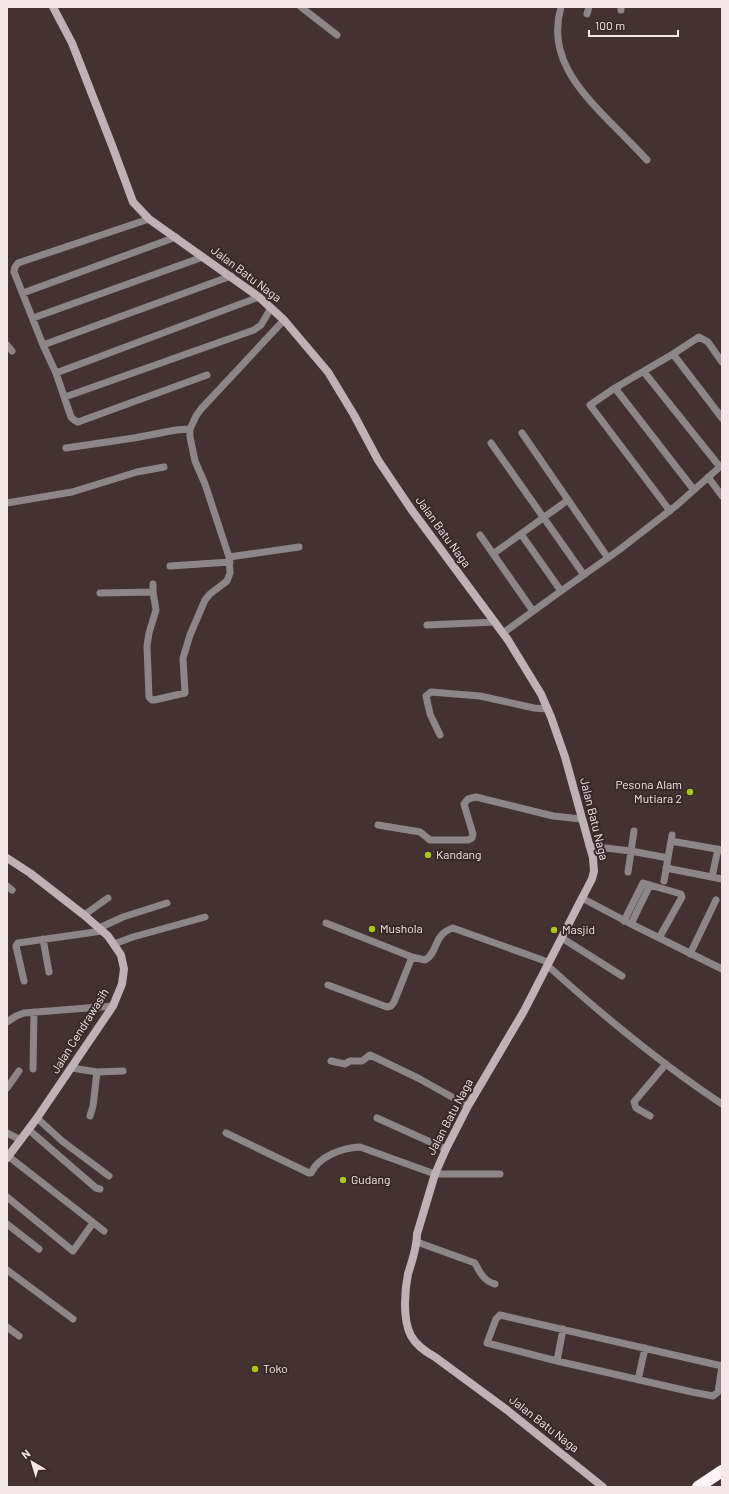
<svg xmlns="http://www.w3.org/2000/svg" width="729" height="1494" font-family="Barlow,sans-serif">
  <rect width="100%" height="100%" fill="#443233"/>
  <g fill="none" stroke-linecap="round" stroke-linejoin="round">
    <path stroke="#8e8589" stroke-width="7" d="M301 7 337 35
      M561 7C547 55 578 89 608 120 621 133 634 146 647 160
      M621 10V7
      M587 14 589 7
      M149 219 18 263 15 267 14 272 43 345 56 373 71 417 74 420 78 422 207 375
      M23 293 176 237
      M33 318 203 257
      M7 345 12 351
      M43 345 231 276
      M673 354 722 418
      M644 372 720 467
      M56 373 259 297
      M615 388 590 405 670 511
      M65 397 254 330 261 325 271 308
      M522 433 608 558
      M491 443 584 575
      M66 448 134 438 176 430 190 429
      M708 477 722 496
      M694 490 615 388 673 354 699 337 708 342 722 362
      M7 503 72 492 137 472 164 467
      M521 534 561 591
      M480 535 533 611
      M493 554 568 500
      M229 557 299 547
      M170 566 230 562
      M153 592V584
      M100 593 153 592 156 610 149 633 147 646 149 697 152 700H154L185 693 183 658 190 635 205 600 210 594 227 581 230 573 229 557 205 484 195 461 190 437V429L196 416 201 409 284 320
      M427 625 495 622
      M503 633 561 591 619 550 677 505 722 465
      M440 735 430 714 426 696 431 692 480 696 534 708 548 709
      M378 825 420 832 430 840H468L472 838 473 834 464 804 468 799 476 797 553 816 581 819
      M671 841 722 850
      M589 846 631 851 668 858
      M666 868 722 879
      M628 872 634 831
      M712 877 718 849
      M664 881 672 835
      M7 886 12 890
      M582 898 631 924 722 969
      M84 915 108 898
      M624 921 643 883 681 894 682 897 659 938
      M326 923 412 957 425 960C438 954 433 934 453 928L548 962
      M631 924 650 885
      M99 928 123 917 167 903
      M562 938 622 976
      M43 939 49 972
      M114 944 133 937 205 917
      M690 954 716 900
      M547 965C602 1015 660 1063 722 1104
      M24 981 16 946 18 943 102 931
      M328 985 387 1007 391 1006 394 1002 412 957
      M7 1022 16 1016 24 1013 113 1006
      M331 1061 345 1064 350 1061H362L370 1055 418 1078 468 1106
      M72 1068 97 1072 123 1071
      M33 1069 34 1012
      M7 1088 19 1071
      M90 1116 93 1106 97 1072
      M650 1116 636 1108 634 1102 666 1064
      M37 1118 62 1141 109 1176
      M377 1118 446 1149
      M29 1130 96 1188 100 1189
      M7 1133 21 1140
      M226 1133 309 1173H311C319 1156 342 1148 360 1147L435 1174H500
      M8 1156 104 1231
      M7 1197 73 1251 93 1223
      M7 1224 39 1249
      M417 1242 475 1263C480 1273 484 1281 495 1284
      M7 1270 73 1319
      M500 1315 722 1366 718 1392 713 1396 692 1392 557 1361 487 1343 496 1319Z
      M7 1327 19 1336
      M557 1361 563 1329
      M638 1380 645 1348"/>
    <path stroke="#bfb1b6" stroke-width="8" d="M53 7 72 43 113 148 133 202 149 219 259 297 284 320 328 372 354 415 378 460 411 509 508 640 541 694 551 717 565 757 593 858 594 871 592 879 582 898 524 1011 468 1106 446 1149 435 1174 417 1234C417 1248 412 1261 408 1274 406 1284 405 1294 405 1304 405 1331 411 1344 435 1357L507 1410 603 1487
      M7 858 30 873 84 915 108 936 121 955 124 969 122 984 113 1006 37 1118 7 1158"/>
    <path stroke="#fef5f8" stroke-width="12" d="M698 1487 722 1471"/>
  </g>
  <g fill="#aac717" stroke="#3a2829" stroke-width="1.5">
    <circle cx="690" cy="792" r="4"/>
    <circle cx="428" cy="855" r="4"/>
    <circle cx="372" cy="929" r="4"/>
    <circle cx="554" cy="930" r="4"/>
    <circle cx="343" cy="1180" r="4"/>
    <circle cx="255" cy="1369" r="4"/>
  </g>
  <g text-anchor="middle" stroke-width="4" stroke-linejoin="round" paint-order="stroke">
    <g font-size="12" fill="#f3e7e7" stroke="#3a2829">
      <text transform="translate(246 274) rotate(37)" y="4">Jalan Batu Naga</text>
      <text transform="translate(443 532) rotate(54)" y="4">Jalan Batu Naga</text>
      <text transform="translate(594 819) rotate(76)" y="4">Jalan Batu Naga</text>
      <text transform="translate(80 1031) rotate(-58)" y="4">Jalan Cendrawasih</text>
      <text transform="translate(450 1117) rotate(-62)" y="4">Jalan Batu Naga</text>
      <text transform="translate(544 1424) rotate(38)" y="4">Jalan Batu Naga</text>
    </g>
    <g font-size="12" fill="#f3e7e7" stroke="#3a2829" text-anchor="start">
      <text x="682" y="789" text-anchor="end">Pesona Alam<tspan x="682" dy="14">Mutiara 2</tspan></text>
      <text x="436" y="859">Kandang</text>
      <text x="380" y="933">Mushola</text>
      <text x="562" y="934">Masjid</text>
      <text x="351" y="1184">Gudang</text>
      <text x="263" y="1373">Toko</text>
    </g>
  </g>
  <rect width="729" height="1494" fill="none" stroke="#f3e7e7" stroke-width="16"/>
  <g transform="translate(32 1462) rotate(322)" stroke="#3a2829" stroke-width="3" paint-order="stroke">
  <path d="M0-3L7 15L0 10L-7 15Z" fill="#f3e7e7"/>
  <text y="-6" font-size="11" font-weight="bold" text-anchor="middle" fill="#f3e7e7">N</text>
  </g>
  <path d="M589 30v6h89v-6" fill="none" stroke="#f3e7e7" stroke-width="2"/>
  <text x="595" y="30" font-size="12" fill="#f3e7e7" stroke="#3a2829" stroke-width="3" paint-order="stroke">100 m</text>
</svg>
